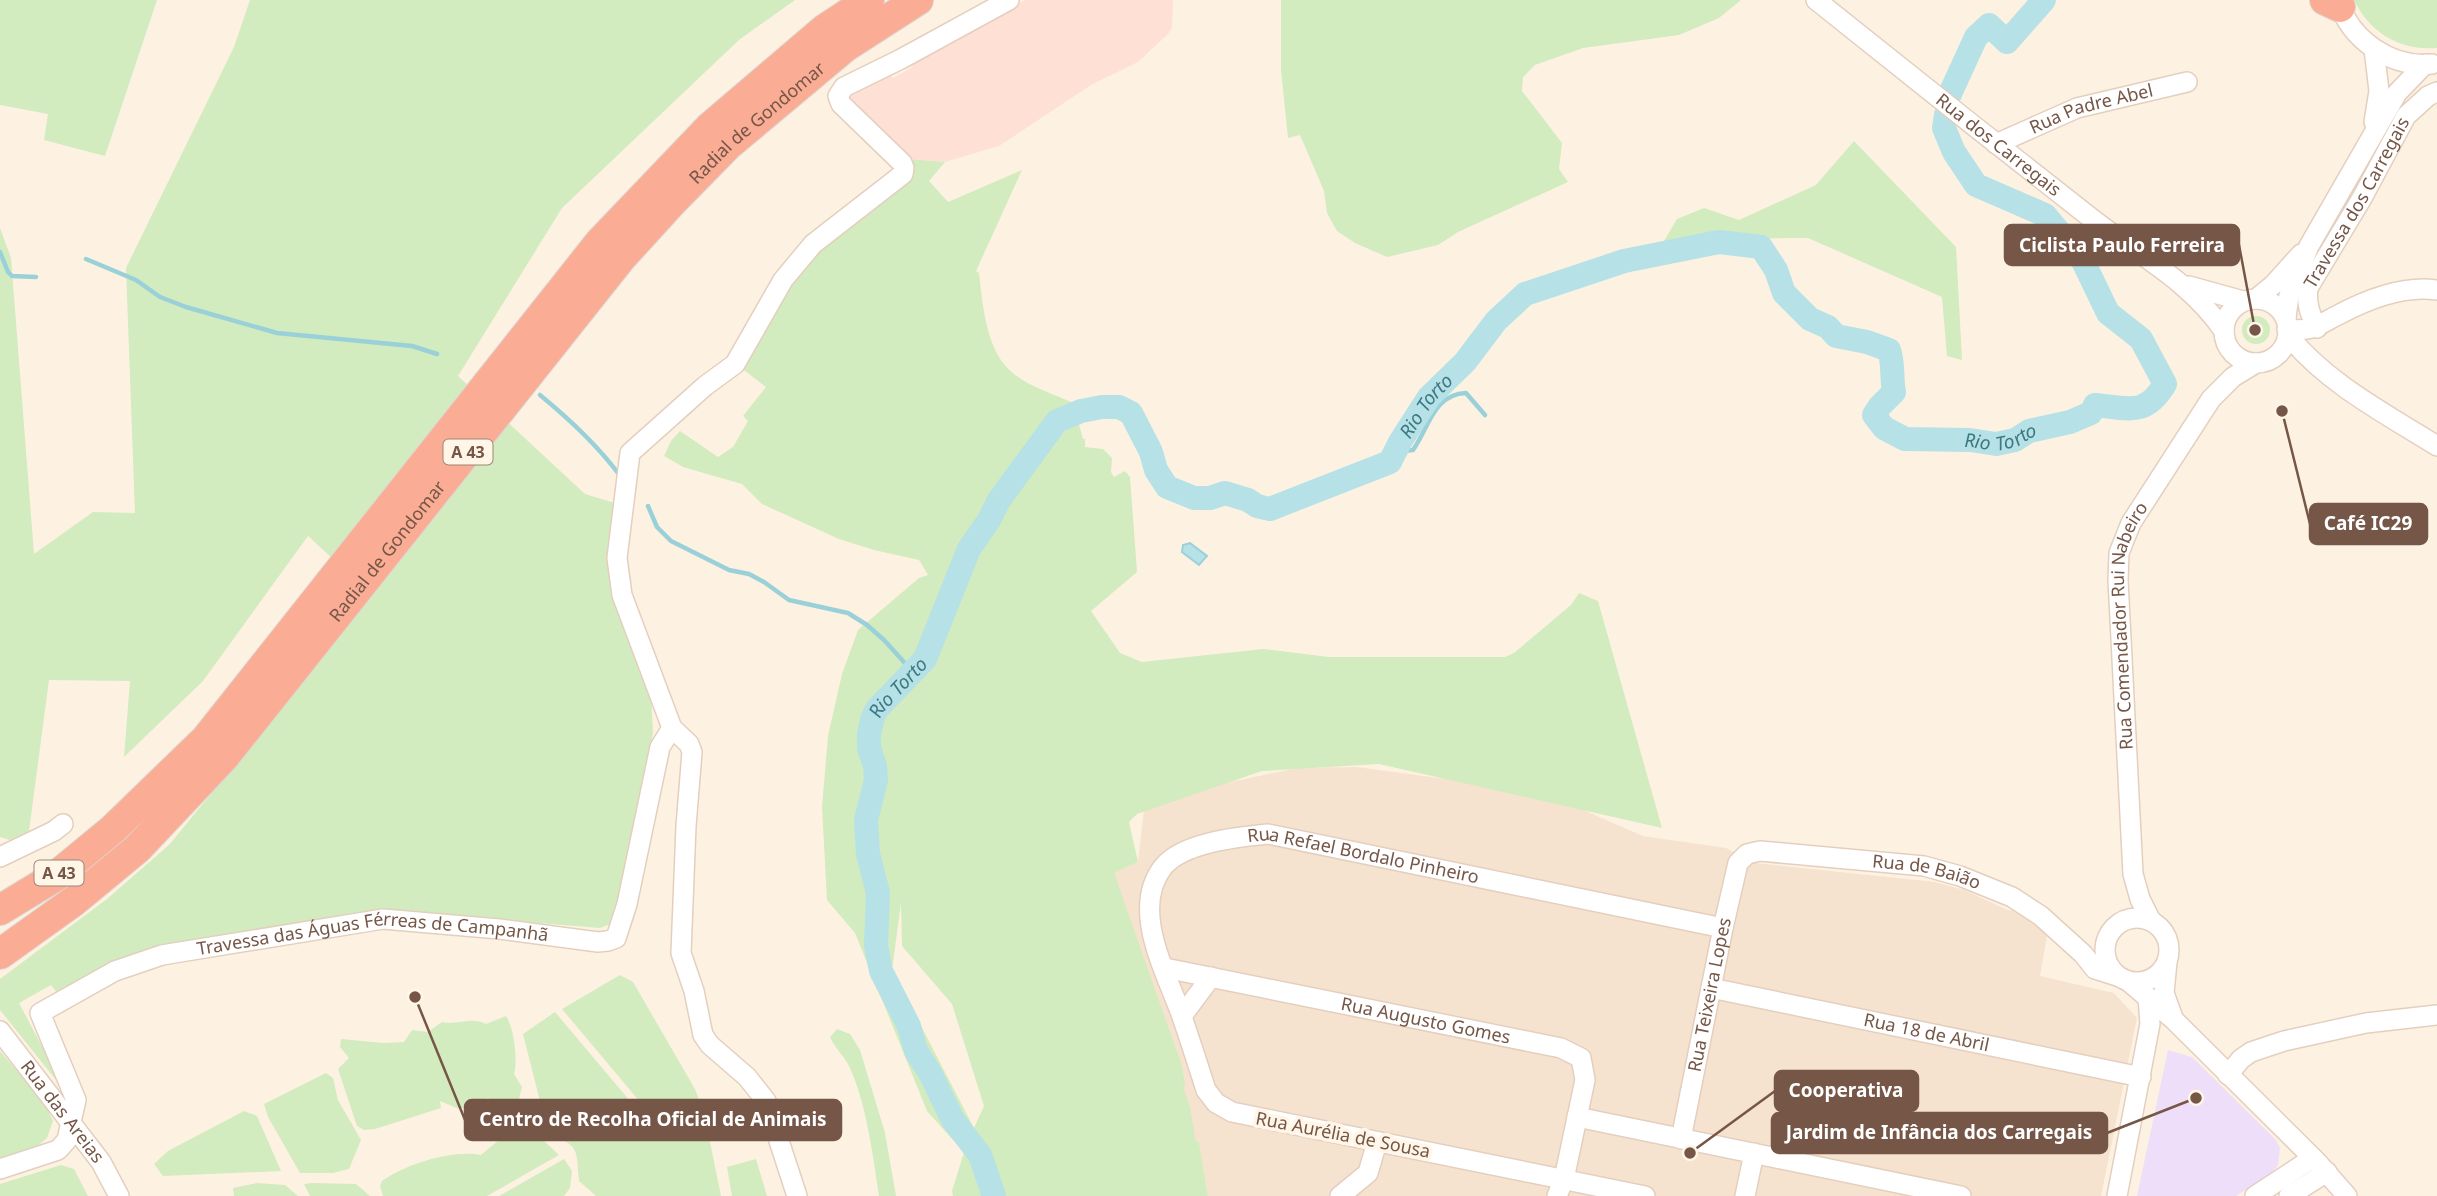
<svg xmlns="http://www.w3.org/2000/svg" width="2437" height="1196" font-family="'Noto Sans',sans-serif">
  <rect width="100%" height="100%" fill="#fdf2e1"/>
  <path fill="#f5e3cf" d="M1357 767 1542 792 1643 836 1726 848 1755 863 1935 882 1964 890 2008 910 2020 911 2047 936 2040 976 2114 993 2137 1018 2101 1196H1208L1199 1143 1188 1144 1113 873 1138 862 1145 800 1297 768Z"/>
  <path fill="#fee0d4" d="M1025 0H1173L1172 28 1168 34 1138 62 1091 85 999 146 945 162 907 159 848 98 851 88 887 71 893 78 911 68 914 61 920 56Z"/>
  <path fill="#efdef9" d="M2168 1050 2192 1057 2276 1140 2280 1148 2278 1165 2272 1173 2236 1196H2137Z"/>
  <path fill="#d2ebbf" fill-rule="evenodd" d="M0 0H157L105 156 44 140 48 114 0 105Z
    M250 0H795L740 39 562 208 458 376 585 494 615 503V597L651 694 653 733 625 889 613 923 600 928 380 910 202 940 58 994 51 985 19 1003 62 1084 60 1085 0 1010V979L107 899 170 844 372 595 308 536 203 681 124 757 130 681 49 680 29 831 10 840 0 837V228L11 258 34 554 93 512 135 513 126 268 234 47Z
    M1281 0H1741L1719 18 1679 35 1583 48 1535 65 1523 77 1522 91 1562 143 1559 169 1568 182 1458 232 1438 245 1387 257 1355 243 1337 231 1327 213 1324 191 1300 135 1288 138 1281 70Z
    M2354 0H2437V48C2400 51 2370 33 2354 0Z
    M1854 141 1956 247 1962 360 1947 356 1942 297 1808 238 1715 239 1661 246 1677 219 1704 208 1739 220 1816 185Z
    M907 159 945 162 929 181 948 202 1022 170 976 271 979 273C983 307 986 352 1014 374 1030 387 1054 394 1073 403L1083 439H1085V447L1103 449 1112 458 1111 472 1114 477 1125 471 1130 477 1137 572 1091 611 1120 653 1142 662 1263 649 1329 657H1505L1514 653 1571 605 1579 593 1598 601 1662 828 1379 764 1262 771 1137 814 1129 822 1138 862 1114 873 1182 1066 1185 1086 1183 1087 1190 1108 1196 1142H1199L1208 1196H953L952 1191 966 1146 962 1150 927 1111 855 933 827 900 822 807 828 736 842 674 858 630 919 578 928 575 919 560 874 550 839 539 762 504 742 484 683 467 664 456 671 441 680 431 718 457 733 447 748 421 743 416 766 387 740 367 804 263ZM901 903 902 946 952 1004 984 1106 974 1128 892 970Z
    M2242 330a14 14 0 1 1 28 0a14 14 0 1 1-28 0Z
    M620 975 633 982 695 1089 701 1105 700 1116 651 1115 562 1009Z
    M555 1012 641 1114 542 1109 523 1034Z
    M506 1016C514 1027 518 1061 514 1074L522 1087 518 1103 529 1113 531 1119 512 1121 501 1105 488 1098 459 1109 440 1101 441 1108 375 1129 364 1130 357 1126 338 1069 349 1058 340 1047 341 1039 383 1043 404 1042 412 1030 428 1032 442 1022C457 1026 472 1016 486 1024Z
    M837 1029 850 1034 860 1050 885 1133 896 1196H879C873 1156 866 1100 848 1064 843 1055 835 1048 830 1037Z
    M0 1051 45 1104 53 1121 47 1138 34 1149 0 1160Z
    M326 1073 333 1078 338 1100 361 1140 349 1169 333 1173H300L268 1117 264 1104Z
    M244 1111 257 1116 281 1171 163 1176 154 1164 168 1151Z
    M580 1117 606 1131 650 1128 695 1129 705 1132 710 1142 721 1196H596L579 1181C576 1148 580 1146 548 1134L543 1125 557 1119Z
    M525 1134 544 1141 559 1155 487 1196H383L380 1186 382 1181C405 1164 454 1149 481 1155L505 1135Z
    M564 1159 572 1171 570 1188 564 1196H499Z
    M756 1159 767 1196H732L727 1167Z
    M61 1165 74 1169 88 1196H0V1184Z
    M257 1183 285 1185 298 1196H234L233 1188Z
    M312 1183 356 1184 370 1196H310L304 1184Z"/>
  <path fill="#b5e1e7" stroke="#9ad1d9" stroke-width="2" d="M1190 543 1207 556 1199 565 1182 552 1183 545Z"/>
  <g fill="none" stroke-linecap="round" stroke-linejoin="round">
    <path stroke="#9ad1d9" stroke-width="4.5" d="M0 252 8 272 12 276 36 277
      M86 259 136 280 160 297 186 307 277 333 412 346 437 354
      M540 395C568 418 596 444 618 473
      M1397 448 1403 451 1413 450C1429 427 1434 394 1466 393L1485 415
      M648 506 657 527 671 541 729 570 749 574 764 582 789 600 848 613 867 625 884 640 913 672"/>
    <g stroke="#b5e1e7" stroke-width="24">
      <path d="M1949 96 1976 37 1989 25 2007 42 2044 0"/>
      <path id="s1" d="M994 1196 980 1155 953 1120 930 1073 916 1051 909 1026 881 971 876 946 878 893 868 854 866 820 876 780 875 766 869 748V734L873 717 877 709 925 659 969 549 989 520 999 500 1057 421 1081 411 1102 407H1119L1131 413 1151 452 1156 470 1167 487 1194 498H1210L1225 493 1248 500 1257 506 1270 509 1390 462 1400 442 1429 397 1465 362 1496 321 1525 294 1624 261 1719 242 1761 247 1776 270 1784 293 1810 319 1828 327 1836 336 1867 342 1889 350C1894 364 1891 377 1894 392L1880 406 1874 415 1884 428 1905 439 1970 440 1996 444 2015 440 2029 431 2070 422 2091 413 2095 405C2129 408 2145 417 2165 384L2141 339 2108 313 2083 261 2045 215 1976 185 1954 152 1944 128 1946 115"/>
    </g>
    <defs>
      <g id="minor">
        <path id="s2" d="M1816 0C1907 73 1999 146 2091 218 2138 255 2189 280 2224 331"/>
        <path d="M2338 0C2350 40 2391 68 2432 64"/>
        <path d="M2374 49 2379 91 2374 122"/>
        <path id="s3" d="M1996 144 2077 108 2187 82"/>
        <path d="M2189 286 2243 301"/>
        <path d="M2256 299 2273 285 2301 254"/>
        <circle cx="2256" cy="331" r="32"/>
        <path d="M2286 318 2289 295 2309 246 2397 93 2425 64"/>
        <path id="s4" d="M2317 328C2310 314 2306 304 2308 288L2362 198 2406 116 2428 96 2437 92"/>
        <path d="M2287 329C2313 332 2316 326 2338 315 2368 299 2403 285 2437 290"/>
        <path d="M2288 335C2326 383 2386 414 2437 446"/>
        <path d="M0 857 54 831 63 824"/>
        <circle cx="2137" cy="950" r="32"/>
        <path id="s5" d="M2151 921 2140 899 2133 874 2118 580 2119 553 2131 523 2211 399 2233 377 2256 363"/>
        <path d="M2167 962 2164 993 2173 1018"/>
        <path id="s6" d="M1165 968 1561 1048 1581 1058 1585 1080 1564 1179 1557 1196"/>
        <path d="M2128 981 2173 1019 2318 1163 2347 1196"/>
        <path id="s7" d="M1711 988 2141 1077"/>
        <path d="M1182 1016 1211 977"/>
        <path id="s8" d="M0 1031 101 1162 119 1196"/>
        <path d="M2228 1075 2241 1059 2251 1052 2284 1041 2366 1023 2437 1015"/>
        <path d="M1577 1117 1961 1196"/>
        <path id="s9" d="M1681 1139 1723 928 1738 863 1747 854 1760 851 1924 866 1960 876 2012 897 2041 916 2083 954 2095 969 2117 976"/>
        <path id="s10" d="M0 1169 58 1150 67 1140 71 1122 76 1100 40 1013 115 971 162 955 383 919 499 929 598 942 608 941 616 938 627 904 660 747 672 728"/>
        <path d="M797 1196 766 1101 747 1077 710 1045 703 1035 694 991 681 953 686 826 692 752 689 744 672 728 622 595 617 558 630 453 705 386 735 364 783 280 813 244 903 174 904 168 902 163 841 104 838 96 844 87 901 59 1009 0"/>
        <path d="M1340 1196 1368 1173 1377 1142"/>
        <path id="s11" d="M1645 1196 1232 1112 1216 1103 1206 1090C1198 1065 1190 1040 1181 1014 1166 972 1130 909 1163 867 1183 842 1239 837 1268 834L1723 928"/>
        <path d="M1745 1196 1754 1153"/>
        <path d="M2117 1196 2150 1024 2148 997"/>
        <path d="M2255 1196 2313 1158"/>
        <path d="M2289 1196 2327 1172"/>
      </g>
      <g id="highway">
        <path d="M2325 0 2340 7"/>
        <path d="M0 910 56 876 113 829 206 739 600 242 709 128 825 29 869 0"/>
        <path id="s12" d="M0 954 74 901 137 849 224 757 621 258 673 201 728 145 845 47 918 0"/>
      </g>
    </defs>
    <use href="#minor" stroke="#e4cfbf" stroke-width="22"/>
    <use href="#highway" stroke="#ded6d3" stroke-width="32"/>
    <use href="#minor" stroke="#fff" stroke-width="19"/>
    <use href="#highway" stroke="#faad94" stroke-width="30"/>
  </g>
  <g text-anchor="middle" stroke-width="7" stroke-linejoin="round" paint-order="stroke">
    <g fill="#fff6e8" stroke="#9e8677" stroke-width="2">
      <rect x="443.5" y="439.5" width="49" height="25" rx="5"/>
      <rect x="34.5" y="860.5" width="49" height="25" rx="5"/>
    </g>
    <g font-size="16" font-weight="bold" fill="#755647">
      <text x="468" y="458">A 43</text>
      <text x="59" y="879">A 43</text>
    </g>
    <g font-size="18" fill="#755647" stroke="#fff6e8">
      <text dy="6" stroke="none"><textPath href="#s3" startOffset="102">Rua Padre Abel</textPath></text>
      <text dy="6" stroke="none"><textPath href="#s12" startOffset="1129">Radial de Gondomar</textPath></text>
      <text dy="6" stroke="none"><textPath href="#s2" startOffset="233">Rua dos Carregais</textPath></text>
      <text dy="6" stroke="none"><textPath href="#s4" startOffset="140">Travessa dos Carregais</textPath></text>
      <text dy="6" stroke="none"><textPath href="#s12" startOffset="562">Radial de Gondomar</textPath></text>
      <text dy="6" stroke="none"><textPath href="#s5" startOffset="301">Rua Comendador Rui Nabeiro</textPath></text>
      <text dy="6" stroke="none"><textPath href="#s11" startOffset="901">Rua Refael Bordalo Pinheiro</textPath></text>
      <text dy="6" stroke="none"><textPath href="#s9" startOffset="476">Rua de Baião</textPath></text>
      <text dy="6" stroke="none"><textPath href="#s10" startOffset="558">Travessa das Águas Férreas de Campanhã</textPath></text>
      <text dy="6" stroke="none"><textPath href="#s9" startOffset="147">Rua Teixeira Lopes</textPath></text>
      <text dy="6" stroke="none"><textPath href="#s6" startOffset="266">Rua Augusto Gomes</textPath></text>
      <text dy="6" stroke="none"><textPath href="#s7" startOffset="220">Rua 18 de Abril</textPath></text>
      <text dy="6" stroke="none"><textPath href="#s8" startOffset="102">Rua das Areias</textPath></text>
      <text transform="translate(1343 1135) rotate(11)" y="6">Rua Aurélia de Sousa</text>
    </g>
    <g font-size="19" font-style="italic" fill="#3d7883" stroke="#fff6e8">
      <text dy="7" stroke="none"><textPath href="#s1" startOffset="1330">Rio Torto</textPath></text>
      <text dy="7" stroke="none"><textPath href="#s1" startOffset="2109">Rio Torto</textPath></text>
      <text dy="7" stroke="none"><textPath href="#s1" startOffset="551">Rio Torto</textPath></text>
    </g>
  </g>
  <path fill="none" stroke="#755647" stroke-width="2.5" d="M2255 330L2239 245M2282 411L2310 524M1690 1153L1775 1091M415 997L465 1120M2196 1098L2107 1133"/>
  <g fill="#755647" stroke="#fff6e8" stroke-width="2.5">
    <circle cx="2255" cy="330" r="7"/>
    <circle cx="2282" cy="411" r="7"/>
    <circle cx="1690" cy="1153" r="7"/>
    <circle cx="415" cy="997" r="7"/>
    <circle cx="2196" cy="1098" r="7"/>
  </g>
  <g fill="#755647" stroke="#755647" stroke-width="2.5">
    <rect x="2005" y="225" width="234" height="40" rx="7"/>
    <rect x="2310" y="504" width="117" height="40" rx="7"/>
    <rect x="1775" y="1071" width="143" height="40" rx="7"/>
    <rect x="465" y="1100" width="376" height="40" rx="7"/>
    <rect x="1772" y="1113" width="335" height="40" rx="7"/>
  </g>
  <g font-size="19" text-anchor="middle" font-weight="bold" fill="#fff">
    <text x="2122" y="252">Ciclista Paulo Ferreira</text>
    <text x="2368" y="530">Café IC29</text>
    <text x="1846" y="1097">Cooperativa</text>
    <text x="653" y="1126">Centro de Recolha Oficial de Animais</text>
    <text x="1939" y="1139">Jardim de Infância dos Carregais</text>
  </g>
</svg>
